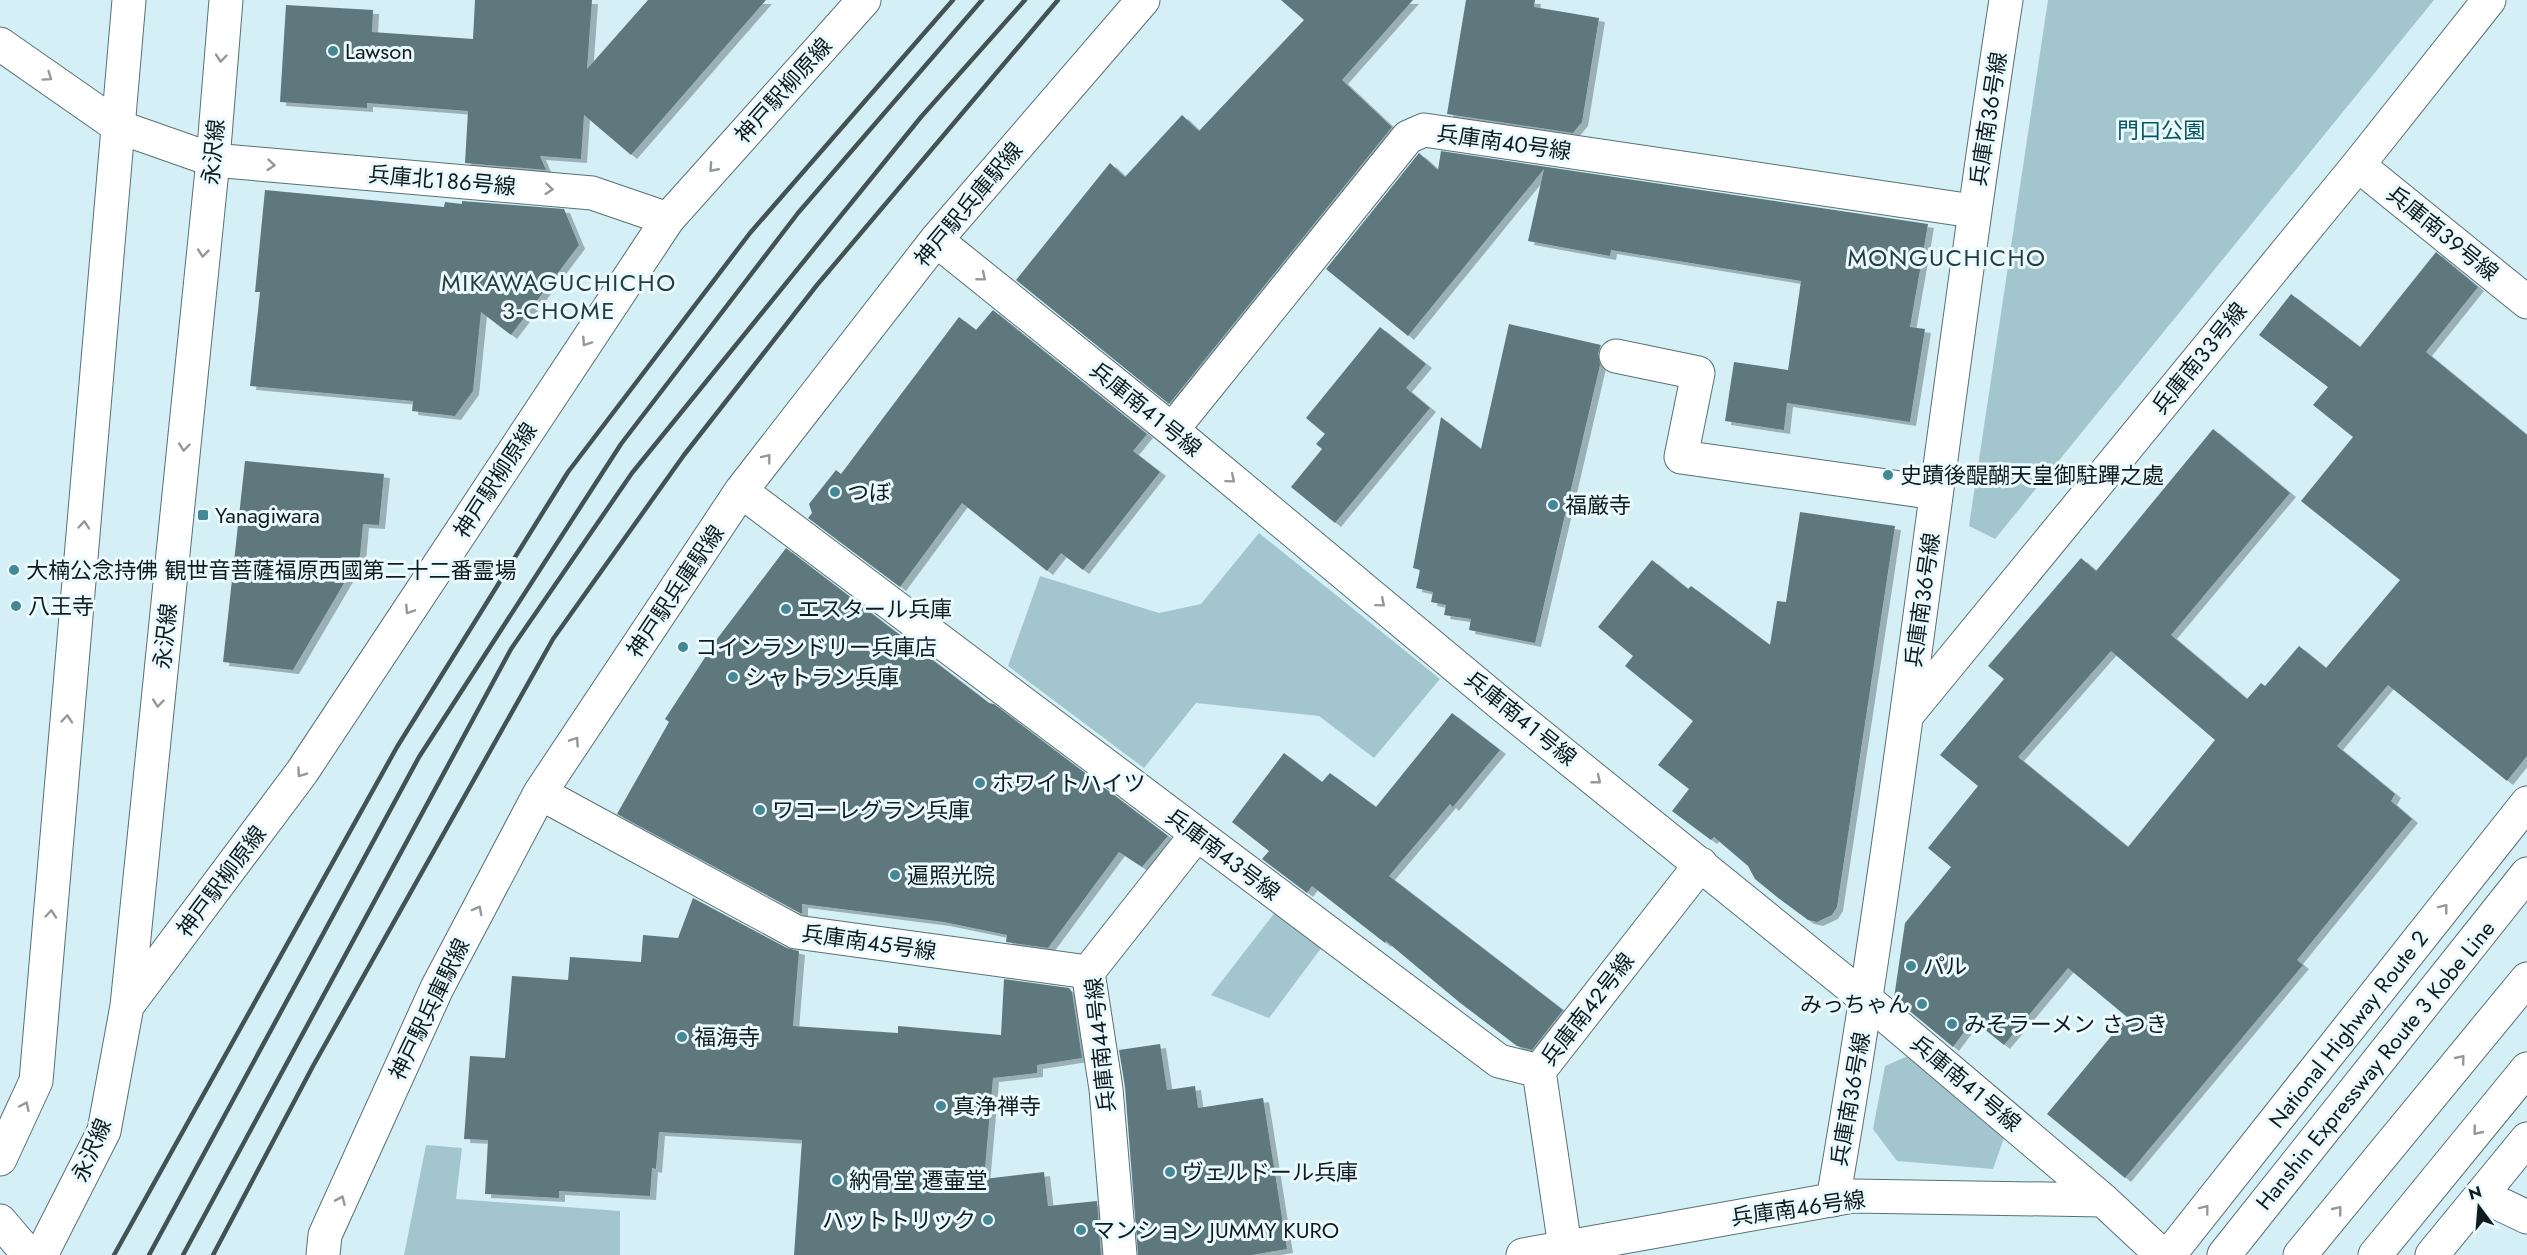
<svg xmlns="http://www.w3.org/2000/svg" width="2527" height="1255" font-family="Jost,'Noto Sans JP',sans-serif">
  <defs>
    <filter id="shadow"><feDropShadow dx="6" dy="4" stdDeviation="0" flood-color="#0004"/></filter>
  </defs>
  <rect width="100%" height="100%" fill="#d4f0f6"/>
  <path fill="#a3c6ce" d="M2048 0H2434L1995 539 1969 526Z
    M1259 533 1440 679 1374 758 1319 716 1196 703 1144 768 1008 666 1040 576 1159 613 1201 604Z
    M1276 911 1322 947 1269 1018 1211 995Z
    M1908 1056 2004 1138 1993 1169 1897 1161 1873 1129 1885 1066Z
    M426 1145 462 1148 456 1199 620 1211V1255H404Z"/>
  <path fill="#5f787d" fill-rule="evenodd" filter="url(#shadow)" d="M475 0H592L587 69 648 0H766L631 155 584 115 581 159 540 156 546 170 465 163 468 111 367 103V108L280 102 286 5 373 10 372 32 473 39Z
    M1281 0H1413L1342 80 1392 127 1169 404 1016 280 1110 163 1125 177 1182 115 1199 131 1304 20Z
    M1466 0H1535L1534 7 1599 18 1582 122 1573 133 1447 114Z
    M1441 151 1928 224 1910 327 1925 329 1910 422 1787 403 1784 430 1725 421 1734 362 1788 370 1801 281 1611 250 1610 256 1528 241 1544 169 1408 336 1326 269 1419 153 1438 170Z
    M265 190 444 207 445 202 462 204V201L564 209 579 245 511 335 481 312 473 391 455 416 412 411 413 401 250 386 260 292H255Z
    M2436 252 2478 287 2426 352 2527 435V756L2507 781 2388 685 2337 746 2395 794 2391 801 2412 819 2297 960 2303 965 2125 1178 2047 1114 2127 1017 2068 968 2004 1045 1973 1020 1953 1047 1894 998 1905 923 1951 867 1928 848 1978 786 1940 755 2004 679 1988 666 2081 558 2096 571 2213 429 2290 493 2171 635 2247 699 2261 683 2265 686 2299 646 2326 668 2400 580 2301 501 2353 437 2313 405 2328 387 2259 335 2291 294 2360 347ZM2111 651 2215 740 2128 847 2018 757Z
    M993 310 1147 434 1133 451 1160 472 1083 570 1061 553 1047 571 962 503 900 587 808 518 812 513 809 504 836 470 841 474 959 317 976 330Z
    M1509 324 1601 345 1598 353 1600 365 1535 643 1469 630 1471 619 1444 615 1446 605 1431 602 1433 592 1416 588 1420 570 1413 568 1441 417 1481 449Z
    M1380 327 1426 364 1406 388 1430 408 1335 523 1291 487 1322 449 1316 444 1325 434 1306 418Z
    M245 461 384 474 379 525 363 524 360 556 293 670 223 662Z
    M1800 512 1895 526 1837 907 1832 915 1817 922 1808 920 1777 897 1755 879 1748 866 1714 837 1711 840 1672 811 1689 789 1658 765 1693 721 1625 666 1633 656 1598 627 1652 560 1688 589 1691 586 1770 645 1777 601 1786 602Z
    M786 548 989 703 994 704 1168 836 1142 867 1119 852 1048 948 1006 942 1007 935 944 922 802 904V914L617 814 669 722 665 719 717 639Z
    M1452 713 1500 750 1453 807 1450 804 1389 876 1563 1010 1532 1050 1517 1046 1459 1002 1386 941 1385 943 1312 886 1307 893 1262 859 1269 851 1232 822 1284 753 1322 782 1330 773 1376 807Z
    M693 898 787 948 799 951 793 1026 898 1033V1026L1001 1035 1004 979 1069 988 1072 992 1082 1058 1037 1065V1073L993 1078 984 1179 1044 1172 1048 1206 1097 1201 1101 1255H794L802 1140 659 1132 656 1169 652 1168 650 1196 559 1191V1198L485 1194 488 1140 464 1139 470 1056 505 1058 512 976 568 980 570 957 641 962 643 935 678 938Z
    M1160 1044 1167 1090 1195 1086 1198 1108 1263 1098 1287 1249 1252 1255H1138L1125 1087 1119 1050Z"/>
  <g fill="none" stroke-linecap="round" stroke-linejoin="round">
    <defs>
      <path id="minor" d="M0 44 119 127 213 160 592 193 668 219
        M2358 165 2527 302
        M936 240 1172 430 1500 703 1867 1000 2103 1200
        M1616 356 1698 373 1681 457 1936 493
        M1172 430 1408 137 1424 130 1973 211
        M741 491 1499 1061 1539 1071
        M1907 715 2358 165 2489 0
        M540 793 796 932 1088 972
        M1565 1247 1539 1071 1701 864
        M323 1255 325 1235 437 988 540 793 741 491 936 240 1143 0
        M1120 1255 1106 1089 1088 972 1197 834
        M1523 1255 1853 1196 2103 1200 2162 1255"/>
      <path id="tertiary" d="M127 1006 302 772 668 219 864 0
        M0 1159 36 1081 129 0
        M2481 1195 2527 1217
        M1833 1200C1902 801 1944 399 2006 0
        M0 1221 29 1255
        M41 1255 104 1131 127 1006 213 160 226 0"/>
      <path id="trunk" d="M2169 1255 2527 803
        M2432 1255 2527 1139"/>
      <path id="motorway" d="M2224 1255 2527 874
        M2300 1255 2527 979
        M2375 1255 2527 1069"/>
    </defs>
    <use href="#minor" stroke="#577075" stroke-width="35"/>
    <use href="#tertiary" stroke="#577075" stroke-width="35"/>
    <use href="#trunk" stroke="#577075" stroke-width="35"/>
    <use href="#motorway" stroke="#577075" stroke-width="35"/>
    <use href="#minor" stroke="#fff" stroke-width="33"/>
    <use href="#tertiary" stroke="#fff" stroke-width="33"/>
    <use href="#trunk" stroke="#fff" stroke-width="33"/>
    <use href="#motorway" stroke="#fff" stroke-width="33"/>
    <path stroke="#435255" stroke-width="4.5" d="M114 1255 397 747 568 472 750 233 953 0
      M149 1255 419 757 621 444 798 213 982 0
      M183 1255 511 649 632 473 921 117 1025 0
      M213 1255 313 1066 553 639 684 455 817 285 1058 0"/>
  </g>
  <defs><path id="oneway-chevron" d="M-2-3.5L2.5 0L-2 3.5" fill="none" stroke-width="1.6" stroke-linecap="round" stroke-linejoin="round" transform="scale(1.5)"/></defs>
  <g stroke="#939899">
    <use href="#oneway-chevron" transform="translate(221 58) rotate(95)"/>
    <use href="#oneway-chevron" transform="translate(48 77) rotate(35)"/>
    <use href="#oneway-chevron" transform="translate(271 165) rotate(5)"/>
    <use href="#oneway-chevron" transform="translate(713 168) rotate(132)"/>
    <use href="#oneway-chevron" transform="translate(549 189) rotate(5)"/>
    <use href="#oneway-chevron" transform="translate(203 253) rotate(96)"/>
    <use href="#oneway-chevron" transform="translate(982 277) rotate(39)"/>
    <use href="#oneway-chevron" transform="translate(586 342) rotate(123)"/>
    <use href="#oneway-chevron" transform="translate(184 447) rotate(96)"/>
    <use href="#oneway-chevron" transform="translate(767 458) rotate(-52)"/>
    <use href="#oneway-chevron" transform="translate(1231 479) rotate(40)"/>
    <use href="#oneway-chevron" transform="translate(84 525) rotate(-85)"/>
    <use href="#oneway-chevron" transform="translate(1381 603) rotate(40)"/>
    <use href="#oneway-chevron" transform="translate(409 610) rotate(123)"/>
    <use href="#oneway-chevron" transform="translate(158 703) rotate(96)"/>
    <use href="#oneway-chevron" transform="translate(67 719) rotate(-85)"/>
    <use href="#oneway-chevron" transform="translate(575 741) rotate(-56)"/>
    <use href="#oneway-chevron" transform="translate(301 773) rotate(125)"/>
    <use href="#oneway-chevron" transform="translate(1597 780) rotate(39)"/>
    <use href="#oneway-chevron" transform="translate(2444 908) rotate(-52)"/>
    <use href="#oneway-chevron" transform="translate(478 910) rotate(-62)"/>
    <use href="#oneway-chevron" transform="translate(51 914) rotate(-85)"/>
    <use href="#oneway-chevron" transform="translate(2461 1059) rotate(-51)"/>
    <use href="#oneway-chevron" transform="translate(25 1106) rotate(-65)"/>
    <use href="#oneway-chevron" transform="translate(2477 1131) rotate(129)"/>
    <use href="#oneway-chevron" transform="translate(341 1200) rotate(-66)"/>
    <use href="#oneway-chevron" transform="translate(2205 1209) rotate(-52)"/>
    <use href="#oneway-chevron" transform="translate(2338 1210) rotate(-51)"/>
  </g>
  <g fill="#448896" stroke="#eafafe" stroke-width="2">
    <circle cx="333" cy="51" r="6"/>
    <circle cx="1888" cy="475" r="6"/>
    <circle cx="835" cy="492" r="6"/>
    <circle cx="1553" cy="505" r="6"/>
    <rect x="197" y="509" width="12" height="12" rx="3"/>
    <circle cx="14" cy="570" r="6"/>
    <circle cx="16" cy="606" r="6"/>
    <circle cx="786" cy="609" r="6"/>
    <circle cx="683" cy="647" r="6"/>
    <circle cx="733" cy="677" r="6"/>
    <circle cx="980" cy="783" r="6"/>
    <circle cx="760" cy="810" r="6"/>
    <circle cx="895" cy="875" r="6"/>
    <circle cx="1911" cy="966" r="6"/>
    <circle cx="1922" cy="1004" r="6"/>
    <circle cx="1952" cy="1024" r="6"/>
    <circle cx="682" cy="1037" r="6"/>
    <circle cx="941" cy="1106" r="6"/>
    <circle cx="1170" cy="1172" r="6"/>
    <circle cx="837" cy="1180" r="6"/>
    <circle cx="988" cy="1220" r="6"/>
    <circle cx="1081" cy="1230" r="6"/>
  </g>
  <g text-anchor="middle" stroke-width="6" stroke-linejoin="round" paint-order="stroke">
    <g font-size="22" fill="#101b1d" stroke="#eafafe" text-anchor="start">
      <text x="345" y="59">Lawson</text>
      <text x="1900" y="483">史蹟後醍醐天皇御駐蹕之處</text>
      <text x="847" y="500">つぼ</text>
      <text x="1565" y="513">福厳寺</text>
      <text x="215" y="523">Yanagiwara</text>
      <text x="26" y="578">大楠公念持佛 観世音菩薩福原西國第二十二番霊場</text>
      <text x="28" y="614">八王寺</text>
      <text x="798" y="617">エスタール兵庫</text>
      <text x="695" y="655">コインランドリー兵庫店</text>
      <text x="745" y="685">シャトラン兵庫</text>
      <text x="992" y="791">ホワイトハイツ</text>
      <text x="772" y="818">ワコーレグラン兵庫</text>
      <text x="907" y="883">遍照光院</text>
      <text x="1923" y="974">パル</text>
      <text x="1910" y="1012" text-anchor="end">みっちゃん</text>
      <text x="1964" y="1032">みそラーメン さつき</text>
      <text x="694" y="1045">福海寺</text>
      <text x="953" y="1114">真浄禅寺</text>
      <text x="1182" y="1180">ヴェルドール兵庫</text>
      <text x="849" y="1188">納骨堂 遷壷堂</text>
      <text x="976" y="1228" text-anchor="end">ハットトリック</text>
      <text x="1093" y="1238">マンション JUMMY KURO</text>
    </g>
    <g font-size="22" fill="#101b1d" stroke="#eafafe">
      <text transform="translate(783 90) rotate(-48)" y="8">神戸駅柳原線</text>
      <text transform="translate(1988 119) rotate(-81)" y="8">兵庫南３６号線</text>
      <text transform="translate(1504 142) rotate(8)" y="8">兵庫南４０号線</text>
      <text transform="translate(213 152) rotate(-85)" y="8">永沢線</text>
      <text transform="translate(442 180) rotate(5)" y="8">兵庫北１８６号線</text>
      <text transform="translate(968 204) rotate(-50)" y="8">神戸駅兵庫駅線</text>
      <text transform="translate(2443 233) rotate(39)" y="8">兵庫南３９号線</text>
      <text transform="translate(2199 358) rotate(-51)" y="8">兵庫南３３号線</text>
      <text transform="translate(1146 409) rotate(39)" y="8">兵庫南４１号線</text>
      <text transform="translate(495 480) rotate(-57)" y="8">神戸駅柳原線</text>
      <text transform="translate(675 591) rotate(-56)" y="8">神戸駅兵庫駅線</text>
      <text transform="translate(1922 600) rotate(-82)" y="8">兵庫南３６号線</text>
      <text transform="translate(165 636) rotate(-84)" y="8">永沢線</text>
      <text transform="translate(1521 718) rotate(39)" y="8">兵庫南４１号線</text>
      <text transform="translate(1223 854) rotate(37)" y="8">兵庫南４３号線</text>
      <text transform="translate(221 881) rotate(-53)" y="8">神戸駅柳原線</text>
      <text transform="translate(869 942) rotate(8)" y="8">兵庫南４５号線</text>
      <text transform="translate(429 1009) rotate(-64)" y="8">神戸駅兵庫駅線</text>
      <text transform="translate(1587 1009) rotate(-52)" y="8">兵庫南４２号線</text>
      <text transform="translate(2348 1029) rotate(-52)" y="8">National Highway Route 2</text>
      <text transform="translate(1100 1045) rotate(-96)" y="8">兵庫南４４号線</text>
      <text transform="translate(2375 1065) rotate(-51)" y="8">Hanshin Expressway Route 3 Kobe Line</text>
      <text transform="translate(1966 1083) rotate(40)" y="8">兵庫南４１号線</text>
      <text transform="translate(1850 1099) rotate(-80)" y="8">兵庫南３６号線</text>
      <text transform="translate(91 1150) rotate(-67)" y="8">永沢線</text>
      <text transform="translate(1798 1208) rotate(-8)" y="8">兵庫南４６号線</text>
    </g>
    <g font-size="22" fill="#065562" stroke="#eafafe">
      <text x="2161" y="138">門口公園</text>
    </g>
    <g font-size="24" letter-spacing="1.5" fill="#253d42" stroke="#eafafe">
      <text x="1947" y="266">MONGUCHICHO</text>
      <text x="559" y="291">MIKAWAGUCHICHO<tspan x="559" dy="28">3-CHOME</tspan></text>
    </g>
  </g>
  <g transform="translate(2479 1207) rotate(344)" stroke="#eafafe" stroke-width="4.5" paint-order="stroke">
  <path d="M0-4.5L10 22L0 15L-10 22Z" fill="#101b1d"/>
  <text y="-9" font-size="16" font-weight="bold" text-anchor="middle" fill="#101b1d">N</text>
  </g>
</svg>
